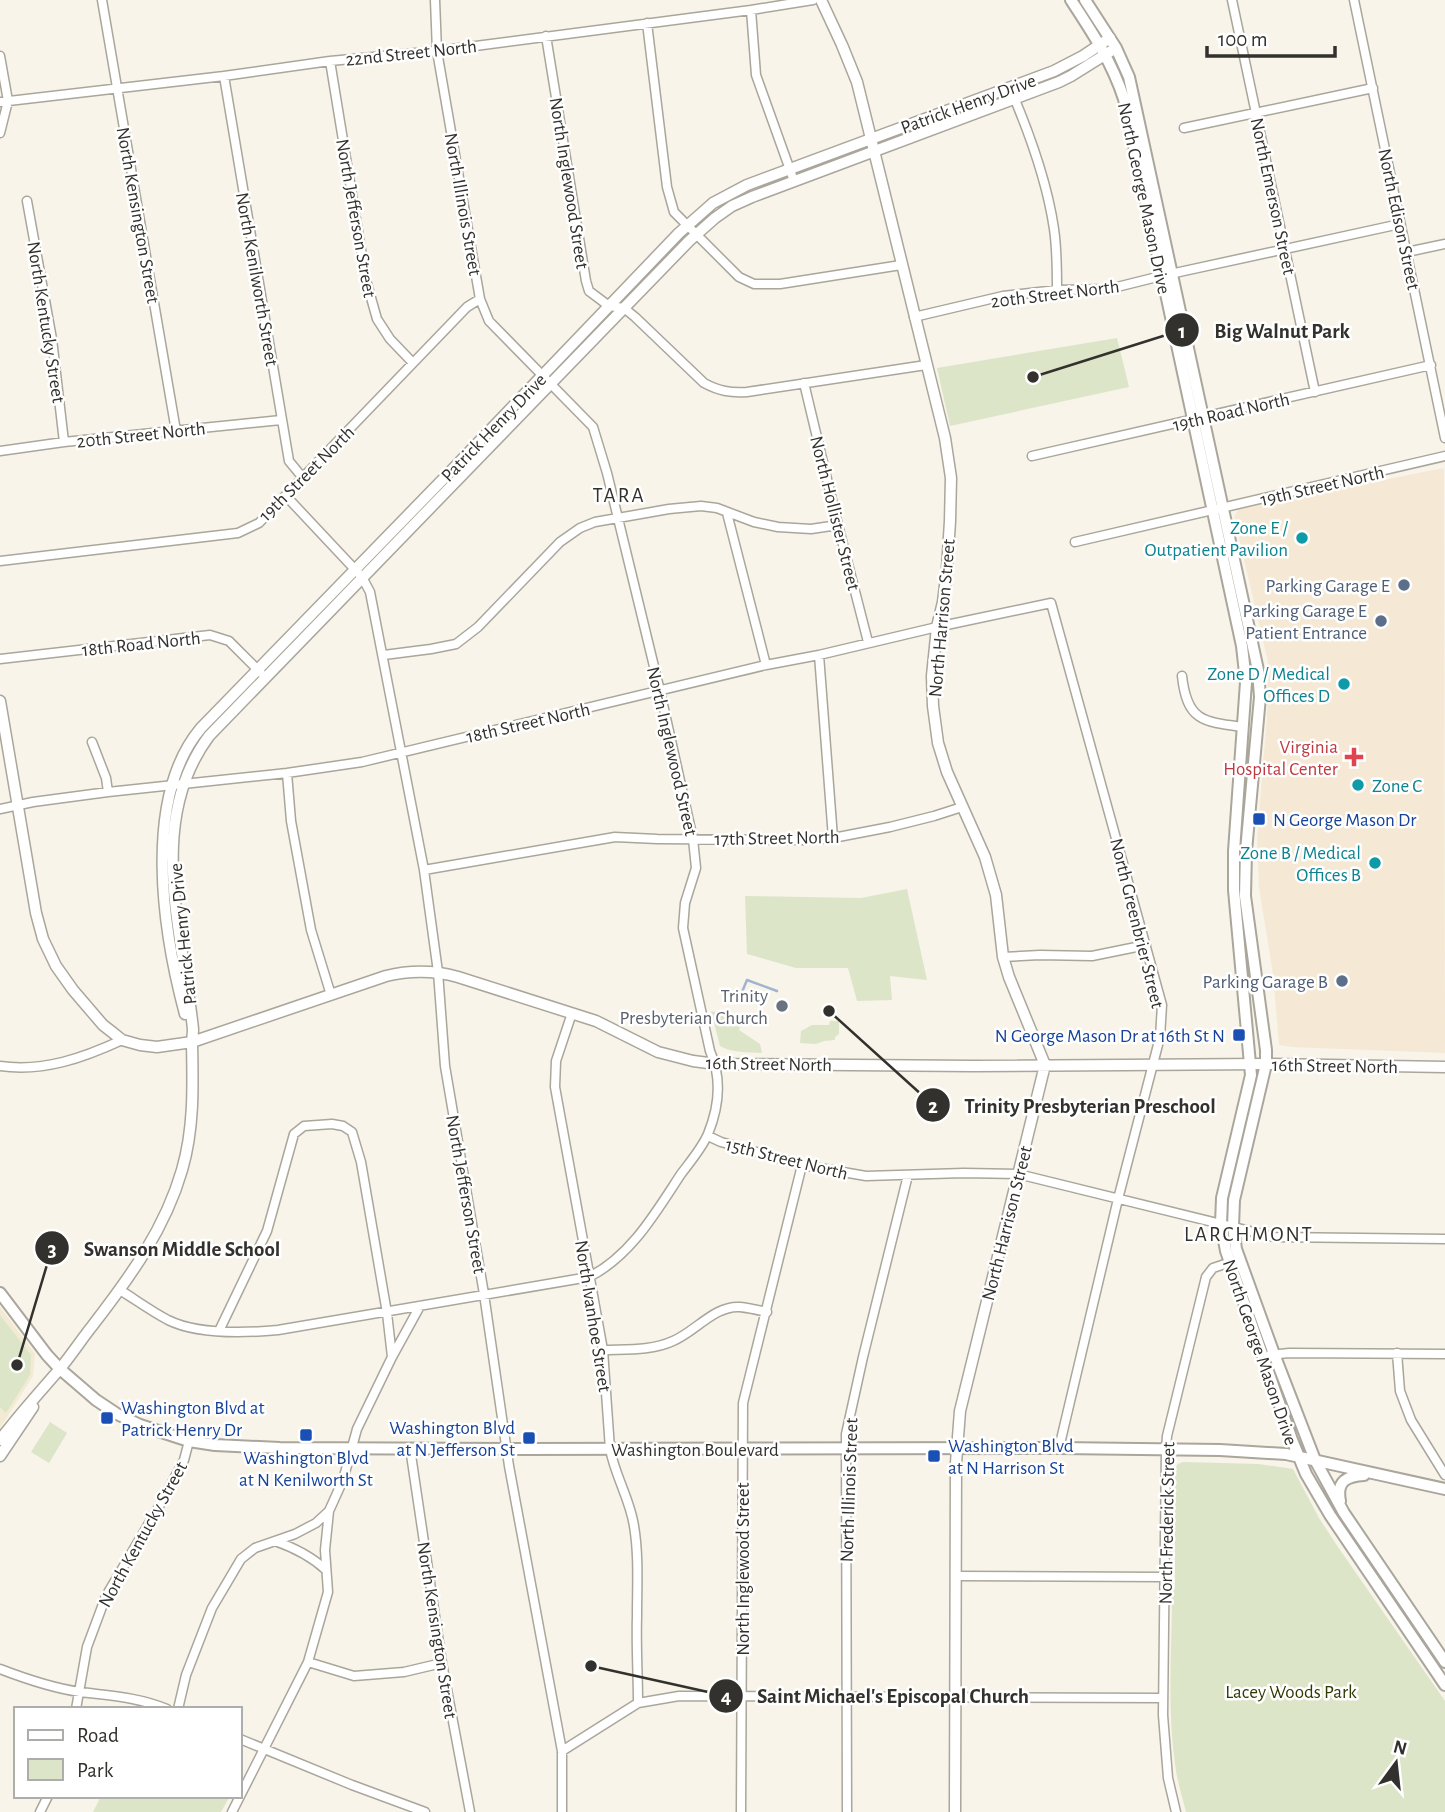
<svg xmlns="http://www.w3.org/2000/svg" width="1445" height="1812" font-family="'Alegreya Sans',sans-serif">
  <rect width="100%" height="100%" fill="#f8f4e9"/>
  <path fill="#f3ead4" d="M0 1307 35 1354 33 1376 0 1428Z"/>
  <path fill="#f5e9d5" d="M1444 468 1445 1053 1292 1047 1279 1045 1273 974 1259 888 1257 838 1267 716 1268 662 1234 517 1239 508Z"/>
  <path fill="#dde5c8" d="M1117 338 1129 387 950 426 937 368Z
    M907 889 927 980 890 976 892 1000 857 1001 848 968H796L747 954 745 896 861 898Z
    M711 1011 722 1013 741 1023 739 1030 760 1044 762 1053C748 1052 732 1053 720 1046Z
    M830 1021H839V1034L835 1037V1040L824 1041 816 1044 800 1043 801 1031 812 1025H829Z
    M0 1315 31 1355 30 1375 6 1413 0 1407Z
    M50 1422 67 1433 49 1463 31 1452Z
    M1183 1462 1259 1464 1293 1469 1319 1518 1338 1547 1445 1701V1812H1186C1182 1796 1177 1781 1175 1764 1167 1708 1172 1650 1172 1593L1175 1588V1468L1178 1464Z
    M101 1796H230L221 1812H93Z"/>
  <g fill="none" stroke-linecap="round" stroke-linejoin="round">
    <path stroke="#a0b3d0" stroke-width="2.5" d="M742 992 747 980 777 991"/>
    <defs>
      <path id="minor" d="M102 0 176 431
        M1232 0 1315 392
        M1354 0 1445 438
        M751 10 756 75 794 181
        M647 23 667 187 674 212 739 277 754 284H780L901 265
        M546 36 586 281 589 291 609 306 624 308 635 317 704 383C719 391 730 393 747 392L926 365
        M0 56 8 101 0 133
        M330 61 366 280 377 319 390 339 413 363
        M224 76 289 461 303 478
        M1010 88C1029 132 1047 181 1054 229 1057 249 1057 270 1057 290
        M0 102 224 76 330 61 437 51 751 10 813 0
        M1184 128 1373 88
        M27 201 52 339 64 442
        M1407 252 1445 244
        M914 317 1003 296 1057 290 1109 289 1161 276 1400 224
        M804 383 838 525 868 642
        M0 451 64 442 281 420
        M1032 456 1431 365
        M286 496 362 577 370 592 424 870 438 972 445 1066 484 1294 509 1466 562 1751V1812
        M727 513 766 665
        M1075 542 1445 456
        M0 561 238 533 259 523 467 307 480 299
        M384 655 431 649 456 644 478 627 560 542 580 528 595 522 669 509 701 506 717 508 754 522 778 527 811 529 838 525
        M819 655 833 838
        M0 659 210 635 229 641 261 673
        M1182 676C1187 721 1203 722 1243 727
        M92 742 106 778 108 792
        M287 773 291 821 311 930 331 995
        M0 809 33 802 108 792 287 773 362 762 766 665 819 655 937 627 1051 603 1162 1005 1160 1037 1118 1199 1059 1448
        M424 870 615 837 657 839 806 840 833 838 890 827 934 816 962 807
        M1003 957 1040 955 1092 956 1146 945
        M572 1013 556 1061 555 1087 603 1350 610 1449C615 1476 630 1499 634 1526 639 1556 637 1586 637 1617 636 1645 638 1674 638 1703
        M0 1066C44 1072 83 1058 122 1040
        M708 1136 721 1142 802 1165 866 1176 964 1173 1018 1174 1274 1237 1445 1239
        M120 1290C136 1300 151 1311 168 1320 198 1335 245 1333 278 1330L589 1277C631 1256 656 1212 681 1174 690 1162 702 1148 708 1134 719 1107 722 1078 710 1051L683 928 685 903 696 868 693 839 660 691 607 473 593 427 489 321 480 299 437 51 435 0
        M603 1350C626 1349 651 1351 673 1341 695 1332 715 1305 740 1307 749 1308 758 1310 767 1312
        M1397 1353 1400 1391 1411 1420 1445 1475
        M1270 1355 1289 1353 1445 1354
        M392 1357 420 1306
        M410 1448 442 1663 470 1812
        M275 1541C295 1548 311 1556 326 1570
        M956 1576 1164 1577
        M308 1662 354 1676 404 1672 442 1663
        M0 1669C26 1679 52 1688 80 1692 112 1696 137 1697 167 1709
        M76 1709 87 1647 106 1596 161 1503 184 1460 189 1441
        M178 1709 186 1675 212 1608 241 1559 255 1548 295 1534 316 1523 329 1511 343 1480 357 1429 392 1357 387 1313 361 1162 352 1132 343 1126 332 1124 304 1126 294 1134 267 1231 219 1331
        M240 1739 352 1785 425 1812
        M562 1751 638 1703 679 1696 1163 1698
        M40 1812 48 1796
        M232 1812 308 1662 328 1592 325 1550 329 1511
        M741 1812 743 1403 802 1165
        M847 1812 846 1434 863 1357 908 1175
        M1176 1812 1168 1778 1163 1715 1166 1449 1167 1436 1206 1277 1213 1268 1234 1261"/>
      <path id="tertiary" d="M821 0 842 45 857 82 945 438 951 478 950 521 947 569 943 602 937 627 932 676 933 706 938 743 947 772 985 857 996 895 1003 957 1009 977 1045 1065 960 1411 956 1463 955 1812
        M0 701 36 913 43 939 56 966 73 990 103 1025 112 1032 122 1040 140 1045 157 1047 192 1042 386 976C411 970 433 970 458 977L596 1021 658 1052 693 1061 716 1064 973 1066 1266 1064 1445 1067
        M185 1014C163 932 142 798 201 728L451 471 679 233 713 203 747 185 1054 71 1083 56 1110 38
        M0 1440C18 1416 38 1394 58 1371 70 1357 81 1340 93 1325 130 1277 165 1229 182 1170 194 1129 193 1087 192 1044 192 1039 193 1034 193 1029 183 933 145 822 209 736L689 241 715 218 732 206 752 197 1059 82 1071 76 1111 51
        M0 1456 33 1407"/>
      <path id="secondary" d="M1071 0C1092 32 1112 62 1124 99L1242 646 1246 682 1234 851V890L1251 1075 1222 1198 1221 1224 1226 1251 1292 1440 1306 1474 1330 1515 1445 1685
        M1085 0 1116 48 1129 77 1258 670 1260 697 1246 851 1245 896 1266 1050V1064L1234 1200 1233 1227 1236 1249 1274 1354 1315 1460 1344 1513 1445 1662
        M0 1293 47 1355 60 1369 96 1400 117 1414 140 1425 189 1441 215 1445 280 1448 521 1449 1059 1448 1220 1450 1286 1454 1445 1489
        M1340 1501C1336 1481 1347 1476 1364 1475"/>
    </defs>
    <use href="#minor" stroke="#aaa69b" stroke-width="11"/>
    <use href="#tertiary" stroke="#aaa69b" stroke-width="13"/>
    <use href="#secondary" stroke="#aaa69b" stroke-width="14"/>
    <use href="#minor" stroke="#fff" stroke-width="8"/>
    <use href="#tertiary" stroke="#fff" stroke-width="10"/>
    <use href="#secondary" stroke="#fff" stroke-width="10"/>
  </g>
  <g fill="#0f9aa8" stroke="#fff" stroke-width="2.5">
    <circle cx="1302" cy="538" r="7"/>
    <circle cx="1344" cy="684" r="7"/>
    <circle cx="1358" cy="785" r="7"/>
    <circle cx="1375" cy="863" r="7"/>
  </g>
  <g fill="#5c6f8a" stroke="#fff" stroke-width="2.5">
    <circle cx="1404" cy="585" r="7"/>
    <circle cx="1381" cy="621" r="7"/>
    <circle cx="1342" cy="981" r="7"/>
  </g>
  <path fill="#e0444e" stroke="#fff" stroke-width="2.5" d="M1350.5 746.5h7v7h7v7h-7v7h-7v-7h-7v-7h7z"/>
  <g fill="#1a4fb4" stroke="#fff" stroke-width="2.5">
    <rect x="1252" y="812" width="14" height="14" rx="3.5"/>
    <rect x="1232" y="1028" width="14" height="14" rx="3.5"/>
    <rect x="100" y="1411" width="14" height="14" rx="3.5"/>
    <rect x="299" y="1428" width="14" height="14" rx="3.5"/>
    <rect x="522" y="1431" width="14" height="14" rx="3.5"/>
    <rect x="927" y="1449" width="14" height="14" rx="3.5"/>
  </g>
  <circle fill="#6b7280" stroke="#fff" stroke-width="2.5" cx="782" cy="1006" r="7"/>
  <g text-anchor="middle" stroke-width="5" stroke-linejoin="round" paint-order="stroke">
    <g font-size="19" fill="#32312d" stroke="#fff">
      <text transform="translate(411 52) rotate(-6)" y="7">22nd Street North</text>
      <text transform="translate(968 103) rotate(-20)" y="7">Patrick Henry Drive</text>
      <text transform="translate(570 183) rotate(81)" y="7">North Inglewood Street</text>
      <text transform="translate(1274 196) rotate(78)" y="7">North Emerson Street</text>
      <text transform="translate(1145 198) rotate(78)" y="7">North George Mason Drive</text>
      <text transform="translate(464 204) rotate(80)" y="7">North Illinois Street</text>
      <text transform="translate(139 215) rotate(80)" y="7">North Kensington Street</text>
      <text transform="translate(357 218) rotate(80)" y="7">North Jefferson Street</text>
      <text transform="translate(1400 219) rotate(78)" y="7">North Edison Street</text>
      <text transform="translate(258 279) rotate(80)" y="7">North Kenilworth Street</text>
      <text transform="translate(1055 293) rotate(-7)" y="7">20th Street North</text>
      <text transform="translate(47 322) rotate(81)" y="7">North Kentucky Street</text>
      <text transform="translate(1231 411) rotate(-13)" y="7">19th Road North</text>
      <text transform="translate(493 427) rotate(-46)" y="7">Patrick Henry Drive</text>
      <text transform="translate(141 434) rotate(-6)" y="7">20th Street North</text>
      <text transform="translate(306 473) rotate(-45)" y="7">19th Street North</text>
      <text transform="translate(1322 485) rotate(-13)" y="7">19th Street North</text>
      <text transform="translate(836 513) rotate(76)" y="7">North Hollister Street</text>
      <text transform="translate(941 618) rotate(-85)" y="7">North Harrison Street</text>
      <text transform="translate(141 643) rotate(-6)" y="7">18th Road North</text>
      <text transform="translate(528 722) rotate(-13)" y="7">18th Street North</text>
      <text transform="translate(673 751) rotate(77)" y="7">North Inglewood Street</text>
      <text transform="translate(777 837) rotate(-1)" y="7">17th Street North</text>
      <text transform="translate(1138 923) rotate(76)" y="7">North Greenbrier Street</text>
      <text transform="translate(182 934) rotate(-96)" y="7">Patrick Henry Drive</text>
      <text transform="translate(769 1063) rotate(1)" y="7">16th Street North</text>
      <text transform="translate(1335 1065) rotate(1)" y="7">16th Street North</text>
      <text transform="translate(787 1158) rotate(14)" y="7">15th Street North</text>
      <text transform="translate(467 1194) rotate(80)" y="7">North Jefferson Street</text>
      <text transform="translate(1006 1223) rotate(-76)" y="7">North Harrison Street</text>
      <text transform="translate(594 1316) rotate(81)" y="7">North Ivanhoe Street</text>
      <text transform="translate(1261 1352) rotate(71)" y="7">North George Mason Drive</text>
      <text x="695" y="1456">Washington Boulevard</text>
      <text transform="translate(848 1490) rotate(-88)" y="7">North Illinois Street</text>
      <text transform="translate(1166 1523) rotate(-89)" y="7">North Frederick Street</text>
      <text transform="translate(142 1534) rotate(-61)" y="7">North Kentucky Street</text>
      <text transform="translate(742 1569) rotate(-90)" y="7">North Inglewood Street</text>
      <text transform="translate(438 1630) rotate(81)" y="7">North Kensington Street</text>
    </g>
    <g font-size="19" fill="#0d838f" stroke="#fff" text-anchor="end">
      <text x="1288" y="534">Zone E /<tspan x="1288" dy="22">Outpatient Pavilion</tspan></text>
      <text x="1330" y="680">Zone D / Medical<tspan x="1330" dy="22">Offices D</tspan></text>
      <text x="1372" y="792" text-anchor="start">Zone C</text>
      <text x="1361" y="859">Zone B / Medical<tspan x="1361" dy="22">Offices B</tspan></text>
    </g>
    <g font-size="19" fill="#4e5e75" stroke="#fff" text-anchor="end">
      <text x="1390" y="592">Parking Garage E</text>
      <text x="1367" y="617">Parking Garage E<tspan x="1367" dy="22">Patient Entrance</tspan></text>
      <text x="1328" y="988">Parking Garage B</text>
    </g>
    <g font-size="19" fill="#be3a42" stroke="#fff" text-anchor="end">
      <text x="1338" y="753">Virginia<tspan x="1338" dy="22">Hospital Center</tspan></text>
    </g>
    <g font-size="19" fill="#164399" stroke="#fff" text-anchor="start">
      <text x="1273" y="826">N George Mason Dr</text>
      <text x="1225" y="1042" text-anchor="end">N George Mason Dr at 16th St N</text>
      <text x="121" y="1414">Washington Blvd at<tspan x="121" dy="22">Patrick Henry Dr</tspan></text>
      <text x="515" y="1434" text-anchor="end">Washington Blvd<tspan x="515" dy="22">at N Jefferson St</tspan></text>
      <text x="948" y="1452">Washington Blvd<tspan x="948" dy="22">at N Harrison St</tspan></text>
      <text x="306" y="1464" text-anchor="middle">Washington Blvd<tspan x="306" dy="22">at N Kenilworth St</tspan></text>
    </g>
    <g font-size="19" fill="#5b616d" stroke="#fff" text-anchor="end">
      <text x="768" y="1002">Trinity<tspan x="768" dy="22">Presbyterian Church</tspan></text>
    </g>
    <g font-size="19" fill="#313a00" stroke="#fff">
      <text x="1291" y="1698">Lacey Woods Park</text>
    </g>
    <g font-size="21" letter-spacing="2" fill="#32312d" stroke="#fff">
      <text x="619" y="502">TARA</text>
      <text x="1249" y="1241">LARCHMONT</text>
    </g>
  </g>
  <path fill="none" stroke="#32312d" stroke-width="2.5" d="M1033 377L1182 330M829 1011L933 1105M17 1365L52 1248M591 1666L726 1696"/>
  <g fill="#32312d" stroke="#fff" stroke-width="2.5">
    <circle cx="1033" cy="377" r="7"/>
    <circle cx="829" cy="1011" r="7"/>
    <circle cx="17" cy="1365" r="7"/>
    <circle cx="591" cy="1666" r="7"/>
    <circle cx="1182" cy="330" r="18"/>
    <circle cx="933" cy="1105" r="18"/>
    <circle cx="52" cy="1248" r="18"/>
    <circle cx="726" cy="1696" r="18"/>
  </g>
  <g font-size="21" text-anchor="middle" font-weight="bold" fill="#fff">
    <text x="1182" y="338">1</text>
    <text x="933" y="1113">2</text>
    <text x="52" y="1256">3</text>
    <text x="726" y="1703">4</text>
  </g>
  <g font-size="21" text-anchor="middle" font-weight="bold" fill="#32312d" stroke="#fff" stroke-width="5" stroke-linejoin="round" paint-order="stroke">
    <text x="1282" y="338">Big Walnut Park</text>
    <text x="1090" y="1113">Trinity Presbyterian Preschool</text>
    <text x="182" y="1256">Swanson Middle School</text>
    <text x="893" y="1703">Saint Michael's Episcopal Church</text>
  </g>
  <rect x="14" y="1707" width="228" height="91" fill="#ffffff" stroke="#adadab" stroke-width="2"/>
  <rect x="28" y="1730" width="35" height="10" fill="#ffffff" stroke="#adadab" stroke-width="2"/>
  <text x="77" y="1742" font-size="21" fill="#32312d">Road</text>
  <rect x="28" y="1759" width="35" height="21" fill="#dde5c8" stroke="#adadab" stroke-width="2"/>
  <text x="77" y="1777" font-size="21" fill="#32312d">Park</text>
  <g transform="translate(1396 1763) rotate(15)" stroke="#ffffff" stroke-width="5" paint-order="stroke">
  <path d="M0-5L12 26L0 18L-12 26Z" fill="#32312d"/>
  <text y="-10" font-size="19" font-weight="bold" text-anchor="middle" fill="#32312d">N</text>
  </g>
  <path d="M1207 46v10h128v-10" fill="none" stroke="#32312d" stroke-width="3.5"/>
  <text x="1218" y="46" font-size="21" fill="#32312d" stroke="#ffffff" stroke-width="5" paint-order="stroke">100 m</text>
</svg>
